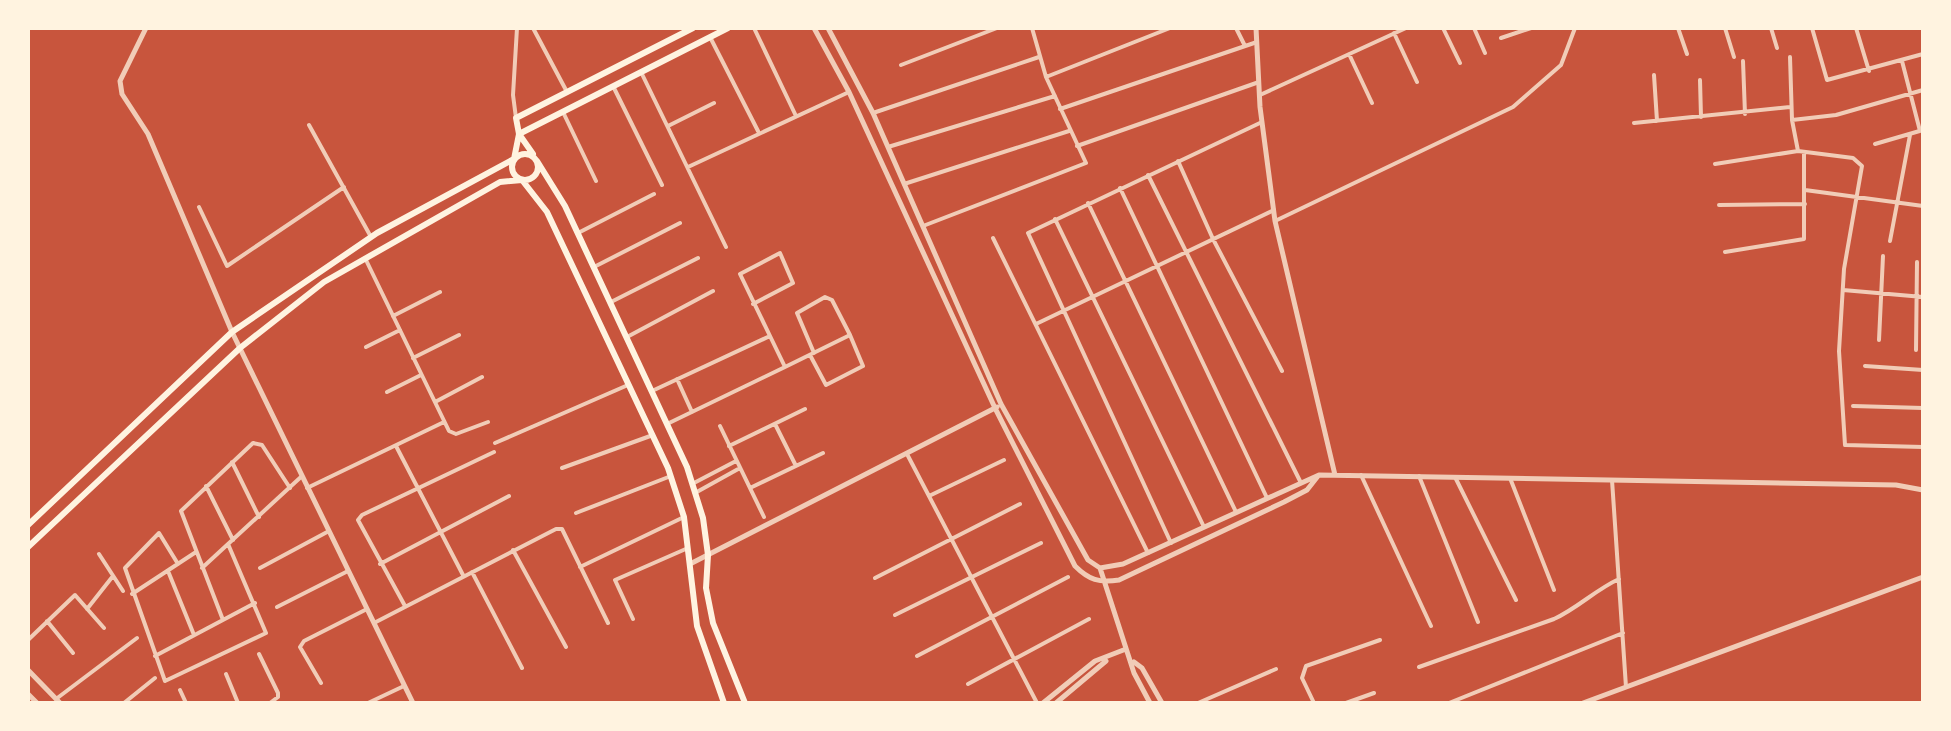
<svg xmlns="http://www.w3.org/2000/svg" width="1951" height="731" font-family="Manrope,sans-serif">
  <rect width="100%" height="100%" fill="#c8553d"/>
  <g fill="none" stroke-linecap="round" stroke-linejoin="round">
    <path stroke="#f1ccb7" stroke-width="4" d="M533 28 567 92
      M754 28 796 116
      M1236 28 1245 46
      M1443 28 1460 63
      M1474 28 1485 53
      M1678 28 1687 54
      M1725 28 1734 57
      M1771 28 1777 48
      M1812 28 1827 80 1923 54
      M1856 28 1869 71
      M1394 33 1417 82
      M710 37 758 131
      M1501 38 1531 28
      M1349 54 1372 103
      M1790 57 1792 120 1798 151 1853 158 1862 166 1844 269 1839 351 1845 445 1923 447
      M1743 61 1745 114
      M1902 61 1920 131
      M901 65 997 28
      M641 72 726 247
      M1654 75 1657 121
      M1046 77 1170 28
      M1700 80 1701 117
      M613 86 662 185
      M1260 95 1406 28
      M1060 109 1257 42
      M563 112 596 181
      M873 113 1039 57
      M516 118 513 95 517 28
      M1792 120 1836 115 1923 90
      M1634 123 1790 107
      M309 125 371 237
      M668 126 714 103
      M1875 144 1923 130
      M1077 146 1259 82
      M888 147 1055 96
      M1178 161 1213 239 1282 371
      M1715 164 1798 151
      M688 167 849 92
      M1148 175 1300 481
      M904 184 1069 131
      M1120 188 1267 498
      M1805 190 1923 206
      M1088 203 1236 512
      M1719 205 1805 204
      M199 207 227 266 344 187
      M1055 219 1204 527
      M1275 221 1513 107 1561 65 1575 28
      M923 226 1086 163 1046 77 1032 28
      M578 233 654 194
      M993 238 1148 553
      M1890 241 1910 135
      M1725 252 1804 239V154
      M365 258 449 431 456 434 488 422
      M594 267 680 223
      M1843 290 1923 297
      M611 302 698 258
      M753 304 793 283 780 253 740 274 770 336
      M393 316 440 292
      M1036 324 1274 210
      M627 337 713 291
      M1879 340 1883 256
      M366 347 400 330
      M1916 350 1917 262
      M814 353 797 313 825 297 832 300 850 335
      M413 358 459 335
      M1865 366 1923 370
      M785 367 850 335 863 366 826 385 810 355
      M677 379 692 412
      M652 391 770 336 785 367 667 424
      M387 392 421 375
      M435 402 482 377
      M1853 406 1923 408
      M775 424 796 466
      M720 426 764 517
      M495 443 628 385
      M396 446 463 575
      M729 446 805 409
      M907 454 1037 703
      M232 462 259 517
      M562 468 653 435
      M1361 475 1431 626
      M1419 476 1478 622
      M1455 477 1516 600
      M1510 478 1554 590
      M1612 480 1626 687
      M692 484 736 461
      M206 486 233 540
      M307 488 444 422
      M750 488 823 453
      M695 493 740 468
      M929 496 1004 460
      M576 513 671 476
      M1171 543 1028 233 1262 122
      M513 550 566 647
      M99 554 123 591
      M178 564 159 533 125 568 165 681 266 633 228 544
      M380 564 509 496
      M580 567 684 517
      M202 568 302 476
      M260 568 329 531
      M168 571 194 635
      M472 572 522 668
      M875 578 1020 504
      M132 594 196 552
      M405 606 358 520 362 515 494 452
      M277 607 348 571
      M87 609 113 576
      M895 615 1041 543
      M633 619 615 580 688 548
      M223 620 181 511 253 443 262 445 290 488
      M47 621 73 653
      M374 623 556 529H562L608 623
      M28 640 75 595 104 628
      M259 654 278 693V697L270 703
      M155 656 255 603
      M917 656 1068 577
      M1419 667 1554 619C1578 608 1595 590 1619 579
      M226 674 238 703
      M321 683 300 647 304 641 367 609
      M968 684 1089 619
      M180 690 186 703
      M56 699 137 638
      M124 703 155 678
      M368 703 404 686
      M1198 703 1276 669
      M1314 703 1302 678 1306 666 1380 640
      M1346 703 1374 693
      M1449 703 1623 633"/>
    <path stroke="#f1ccb7" stroke-width="5" d="M146 28 120 81 122 94 148 134 232 332 413 703
      M814 28 849 92 995 408 1075 566C1089 580 1099 583 1119 580L1284 502 1307 490 1318 476
      M828 28 873 113 1001 404 1088 560 1100 568 1123 564 1319 475 1896 485 1923 490
      M1256 28 1260 107 1275 221 1335 475
      M690 564 997 407
      M1100 568 1134 673 1150 703
      M1134 662 1142 668 1162 703
      M28 670 60 703
      M28 694 37 703
      M1043 703 1095 661 1126 649
      M1056 703 1106 661
      M1583 703 1923 577"/>
    <path stroke="#fff3e0" stroke-width="6" d="M519 134 728 28
      M519 134 533 154
      M512 167a13 13 0 1 1 26 0a13 13 0 1 1-26 0Z
      M537 161 565 206 687 467 703 518 708 555 706 588 713 623 745 703
      M28 525 232 332 377 233 514 159 519 134 516 118 693 28
      M28 547 240 348 324 282 500 182 522 180 547 212 668 468 684 517 697 626 724 703"/>
  </g>
  <rect width="1951" height="731" fill="none" stroke="#fff3e0" stroke-width="60"/>
</svg>
